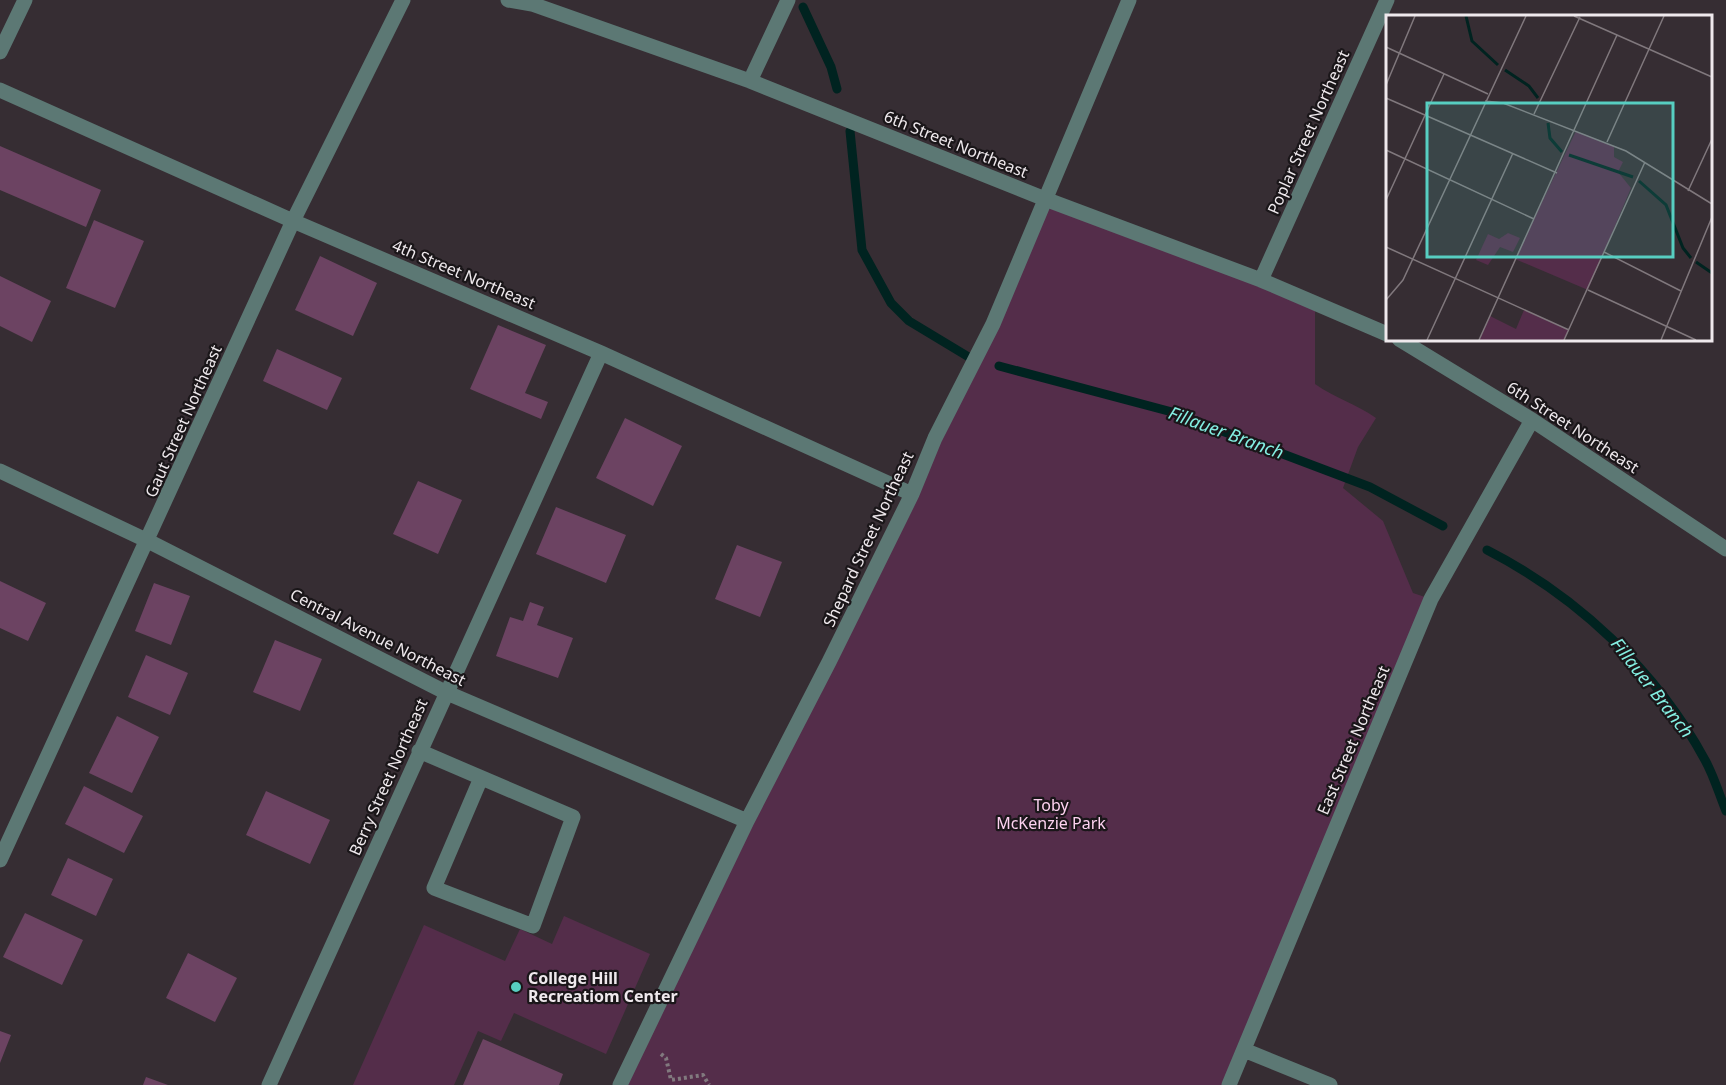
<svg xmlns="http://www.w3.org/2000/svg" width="1726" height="1085" font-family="'Noto Sans',sans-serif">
  <rect width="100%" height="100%" fill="#362d33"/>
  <path fill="#542d4a" d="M1045 199 1315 302V384C1335 398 1356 404 1376 418L1358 447 1343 488 1383 521 1413 593 1431 599 1229 1085H621L912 494Z
    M564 916 650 954 606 1054 514 1013 501 1041 478 1031 454 1085H353L424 925 505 961 520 929 552 944Z"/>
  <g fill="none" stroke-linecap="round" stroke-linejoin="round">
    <path stroke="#002320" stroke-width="9" d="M803 7 831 67 837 89
      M850 131 862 250 891 303 909 321 972 359
      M999 366 1172 412 1370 487 1443 526
      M1487 550C1577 596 1657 671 1705 760 1714 776 1719 794 1726 811"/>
  </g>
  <path fill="#6c4362" d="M0 146 101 190 86 227 0 190Z
    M94 220 144 241 115 308 66 288Z
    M320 256 377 283 353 336 295 310Z
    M0 276 51 301 32 342 0 326Z
    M498 325 546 345 525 393 548 402 541 419 470 389Z
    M277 349 342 378 327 410 263 381Z
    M625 418 682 446 653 506 596 478Z
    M418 481 462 500 438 554 393 534Z
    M556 507 626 535 606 583 536 554Z
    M737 545 782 562 760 617 715 599Z
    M0 581 46 603 28 641 0 628Z
    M154 583 190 596 171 645 135 631Z
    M530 602 544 607 537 625 573 638 558 678 496 656 510 617 523 621Z
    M275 640 322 659 300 711 253 692Z
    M146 655 188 673 170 715 128 697Z
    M117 716 159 737 132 793 89 773Z
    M84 786 143 816 124 853 65 824Z
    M266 791 330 820 310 864 246 835Z
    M68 858 113 879 96 916 51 895Z
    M25 913 83 940 62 985 3 957Z
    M188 953 237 978 215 1022 166 998Z
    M0 1031 11 1035 0 1063Z
    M483 1039 563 1074 559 1085H463Z
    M146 1077 168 1085H143Z"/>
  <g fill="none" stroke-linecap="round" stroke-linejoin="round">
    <path stroke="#81797e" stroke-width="4" stroke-dasharray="3 3" stroke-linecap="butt" d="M661 1054 666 1058 671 1080 703 1075 709 1085"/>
    <path stroke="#5c7874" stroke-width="15" d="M508 0 532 4 750 81 1045 199 1261 280 1387 334
      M0 52 25 0
      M750 81 788 0
      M0 90 293 221 601 353 912 494
      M1261 280 1387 0
      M1399 339 1532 420 1726 549
      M0 471 148 541 445 692 747 821
      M419 751 573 817 533 926 434 888 481 778
      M0 860 293 221 403 0
      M1244 1050 1330 1085
      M269 1085 601 353
      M620 1085 747 821 829 662 912 494 935 438 993 324 1129 0
      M1229 1085 1431 599 1532 420"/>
  </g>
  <circle fill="#57cec1" stroke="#1a1619" stroke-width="2" cx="516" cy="987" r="6"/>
  <g text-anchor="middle" stroke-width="4.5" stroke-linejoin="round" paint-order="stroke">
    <g font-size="16" fill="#efe9ed" stroke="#1a1619">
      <text transform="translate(1308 132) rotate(-66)" y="6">Poplar Street Northeast</text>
      <text transform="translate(956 144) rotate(22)" y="6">6th Street Northeast</text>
      <text transform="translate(464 274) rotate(23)" y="6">4th Street Northeast</text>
      <text transform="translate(183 421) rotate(-66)" y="6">Gaut Street Northeast</text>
      <text transform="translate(1573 427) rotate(33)" y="6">6th Street Northeast</text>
      <text transform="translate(868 539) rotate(-65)" y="6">Shepard Street Northeast</text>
      <text transform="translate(378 637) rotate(27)" y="6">Central Avenue Northeast</text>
      <text transform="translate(1353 740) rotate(-67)" y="6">East Street Northeast</text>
      <text transform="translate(388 777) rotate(-66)" y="6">Berry Street Northeast</text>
    </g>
    <g font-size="16" fill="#fdd2f0" stroke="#1a1619">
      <text x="1051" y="811">Toby<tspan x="1051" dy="18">McKenzie Park</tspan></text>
    </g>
    <g font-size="16" font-weight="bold" fill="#efe9ed" stroke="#1a1619" text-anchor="start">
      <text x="528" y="984">College Hill<tspan x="528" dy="18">Recreatiom Center</tspan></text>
    </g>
    <g font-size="18" font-style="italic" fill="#84efe2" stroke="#1a1619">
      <text transform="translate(1226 433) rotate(20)" y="6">Fillauer Branch</text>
      <text transform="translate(1652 688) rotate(52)" y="6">Fillauer Branch</text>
    </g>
  </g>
  <g transform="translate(1386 15)">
    <rect width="326" height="326" fill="#362d33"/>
    <path d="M190 116 228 131V142L237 147 232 157 245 173 202 275 129 244ZM122 218 134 223 127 237 114 232 102 250 90 245 102 219 113 224ZM138 295 183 315 178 325H93L104 301 130 314Z" fill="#542d4a"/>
    <path fill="none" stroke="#002320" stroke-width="3" d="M80 1 86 26 112 50M119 55 143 71 152 83M162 108 164 123 176 137M183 140 247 162M253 166 280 190 297 233 305 243M310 247 326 258"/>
    <path fill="none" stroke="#80787d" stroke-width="1.5" d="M188 1 326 62M0 32 102 79M0 70 29 1M0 83 171 158M99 86 117 88 240 136 326 189M148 99 194 2M221 127 278 1M0 135 148 204M302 176 326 124M0 185 58 59M0 232 183 315M218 237 295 276M202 275 310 325M0 285 17 265 140 1M41 325 127 138M93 325 231 20M178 325 259 147M275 325 326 202"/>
    <path fill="#57cec1" fill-opacity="0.15" stroke="#57cec1" stroke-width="3" d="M41 88H287V242H41Z"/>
    <rect width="326" height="326" fill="none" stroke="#efe9ed" stroke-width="3"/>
  </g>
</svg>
